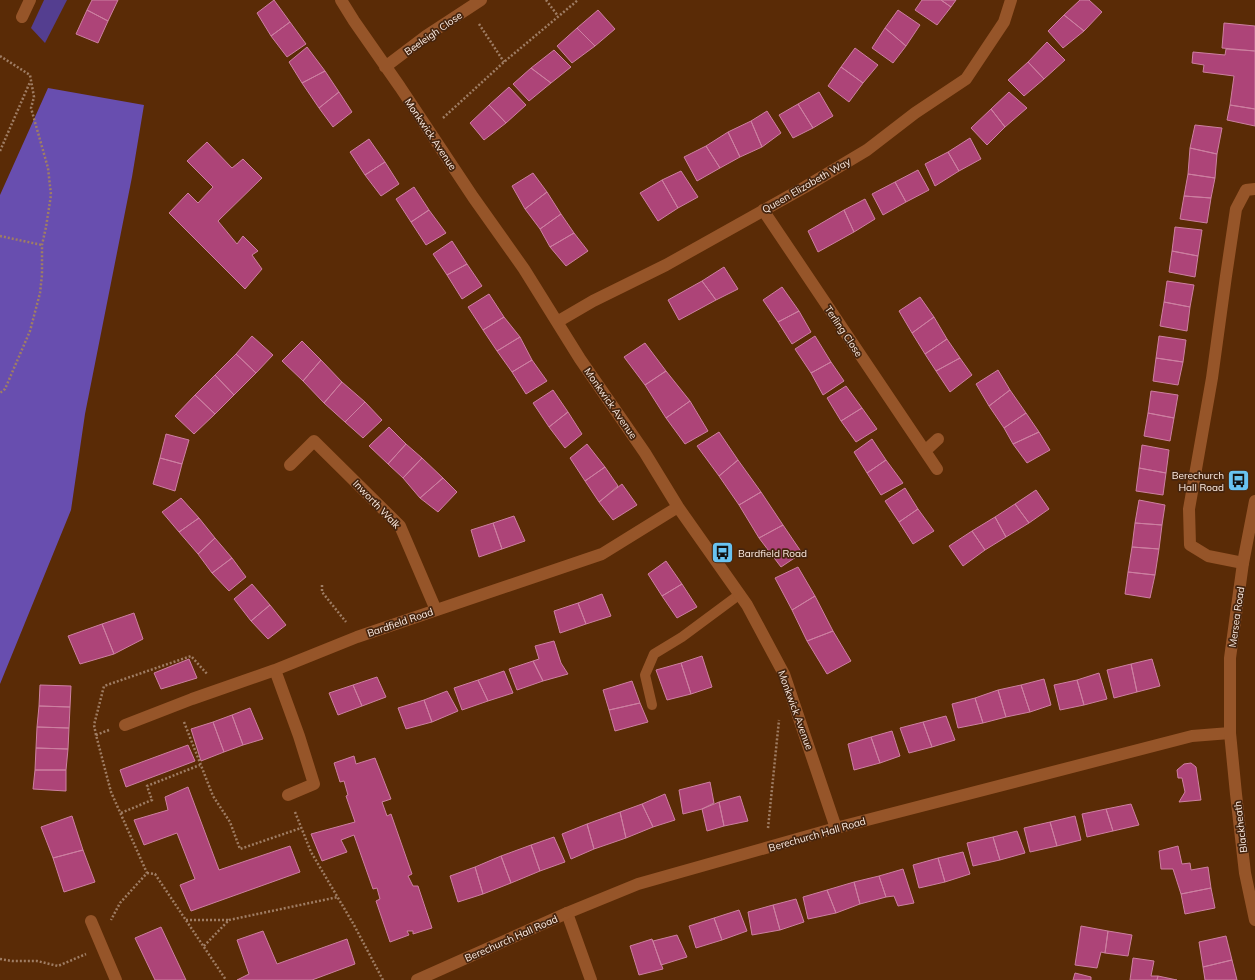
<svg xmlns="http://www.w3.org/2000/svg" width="1255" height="980" font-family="Mulish,sans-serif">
  <rect width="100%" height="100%" fill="#5a2b06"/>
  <path fill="#543e90" d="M44 0H67L45 43 31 28Z"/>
  <path fill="#684eaf" d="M48 88 144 105 132 177 85 414 71 510 0 684V195Z"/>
  <path fill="#ad4478" stroke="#cd80a1" d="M92 0H118L108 21 87 10Z
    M274 0 290 22 271 36 257 13Z
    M922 0H941L951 7 937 25 915 10Z
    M941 0H956L951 7Z
    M1080 0H1089L1102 12 1084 31 1064 15Z
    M87 10 108 21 98 43 76 34Z
    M598 10 615 29 595 46 577 28Z
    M898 10 920 25 906 46 885 28Z
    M1064 15 1084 31 1063 48 1048 31Z
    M290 22 306 44 287 57 271 36Z
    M1224 23 1255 26V51L1222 48Z
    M577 28 595 46 572 63 557 46Z
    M885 28 906 46 893 63 872 48Z
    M1047 42 1065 60 1044 79 1028 62Z
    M307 47 325 71 302 83 289 62Z
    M855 48 878 65 863 83 841 67Z
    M1226 49 1255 51V109L1230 105 1234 76 1203 72 1204 65 1192 63 1193 52 1225 55Z
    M554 50 571 67 551 83 531 68Z
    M1028 62 1044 79 1024 96 1008 80Z
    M841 67 863 83 849 102 828 86Z
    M531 68 551 83 529 101 513 84Z
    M325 71 339 92 319 108 302 83Z
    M509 87 526 105 506 123 489 105Z
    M339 92 352 112 333 127 319 108Z
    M819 92 833 116 813 128 798 104Z
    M1009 92 1027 108 1005 127 991 109Z
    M798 104 813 128 793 138 779 115Z
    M489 105 506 123 484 140 470 123Z
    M1230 105 1255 109V126L1227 120Z
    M991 109 1005 127 987 145 971 128Z
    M767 111 781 133 762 147 751 121Z
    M751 121 762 147 740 157 728 132Z
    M1195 125 1222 128 1217 154 1190 148Z
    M728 132 740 157 720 168 706 146Z
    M970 138 981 159 959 171 948 152Z
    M369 139 385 162 365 175 350 152Z
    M207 142 232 168 243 159 262 178 218 221 237 244 243 236 258 251 252 255 262 269 245 289 169 213 188 193 198 203 213 187 187 161Z
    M706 146 720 168 697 181 684 157Z
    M1190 148 1217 154 1215 178 1188 174Z
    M948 152 959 171 935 186 925 164Z
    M385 162 399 184 381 196 365 175Z
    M918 170 929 190 906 202 895 182Z
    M681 171 698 197 678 208 662 180Z
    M533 173 547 192 525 209 512 186Z
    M1188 174 1215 178 1211 198 1184 196Z
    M662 180 678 208 658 221 640 193Z
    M895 182 906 202 883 215 872 194Z
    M414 187 429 210 411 222 396 199Z
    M547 192 561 214 540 229 525 209Z
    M1184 196 1211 198 1207 223 1180 219Z
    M865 199 875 219 854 232 844 210Z
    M429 210 446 233 426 245 411 222Z
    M844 210 854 232 818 252 808 231Z
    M561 214 574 233 550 247 540 229Z
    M1175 227 1202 230 1198 256 1172 251Z
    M574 233 588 251 566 266 550 247Z
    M452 241 467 264 447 275 433 254Z
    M1172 251 1198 256 1195 277 1169 272Z
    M467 264 482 286 462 299 447 275Z
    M724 267 738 289 716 300 702 281Z
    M702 281 716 300 679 320 668 300Z
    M1167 281 1194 285 1190 307 1164 302Z
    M782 287 799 311 778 322 763 300Z
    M489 294 504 317 483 330 468 307Z
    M920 297 934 317 912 333 899 311Z
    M1164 302 1190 307 1187 331 1160 326Z
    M799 311 811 332 792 344 778 322Z
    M504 317 520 337 497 351 483 330Z
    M934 317 947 339 925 354 912 333Z
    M252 336 273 355 256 373 236 354Z
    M815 336 831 362 811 373 795 349Z
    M1159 336 1186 340 1183 362 1156 358Z
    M520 337 532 360 512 372 497 351Z
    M947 339 960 358 936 371 925 354Z
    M302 341 321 360 303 381 282 361Z
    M645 343 666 371 645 385 624 357Z
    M236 354 256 373 234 395 215 375Z
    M960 358 972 375 950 392 936 371Z
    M1156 358 1183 362 1178 385 1153 381Z
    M321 360 342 382 324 403 303 381Z
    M532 360 547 381 526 394 512 372Z
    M831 362 844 381 823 395 811 373Z
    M998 370 1010 390 989 406 976 384Z
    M666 371 690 401 666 418 645 385Z
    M215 375 234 395 215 414 195 395Z
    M342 382 365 402 345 422 324 403Z
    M846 386 862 408 841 421 827 398Z
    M553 390 568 412 549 427 533 403Z
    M1010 390 1026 413 1004 428 989 406Z
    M1151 391 1178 395 1174 418 1148 413Z
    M195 395 215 414 194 434 175 416Z
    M690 401 708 431 685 444 666 418Z
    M365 402 382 420 363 438 345 422Z
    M862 408 877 429 856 442 841 421Z
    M568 412 582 434 565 448 549 427Z
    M1026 413 1039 432 1013 444 1004 428Z
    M1148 413 1174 418 1170 441 1144 436Z
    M389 427 406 444 388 464 369 446Z
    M719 432 738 460 719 476 697 446Z
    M1039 432 1050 450 1027 463 1013 444Z
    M166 434 189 440 182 464 160 458Z
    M872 439 886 460 867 473 854 452Z
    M406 444 422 458 403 478 388 464Z
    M587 444 605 467 585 481 570 458Z
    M1142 445 1169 450 1166 473 1139 468Z
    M160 458 182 464 175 491 153 484Z
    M422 458 443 478 420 498 403 478Z
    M738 460 761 492 739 505 719 476Z
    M886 460 903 483 881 495 867 473Z
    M605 467 618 486 599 502 585 481Z
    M1139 468 1166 473 1163 495 1136 491Z
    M443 478 457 492 438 512 420 498Z
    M622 484 637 505 613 520 599 502Z
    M905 488 918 509 899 522 885 501Z
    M1036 490 1049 509 1029 523 1015 504Z
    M761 492 783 525 759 538 739 505Z
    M181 498 199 518 179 532 162 512Z
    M1139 500 1165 505 1162 525 1135 523Z
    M1015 504 1029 523 1006 537 995 517Z
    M918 509 934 531 913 544 899 522Z
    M514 516 525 541 502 549 493 523Z
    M995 517 1006 537 985 550 972 531Z
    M199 518 215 538 198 554 179 532Z
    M493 523 502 549 479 557 471 530Z
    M1135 523 1162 525 1159 549 1132 547Z
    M783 525 802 553 781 567 759 538Z
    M972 531 985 550 963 566 949 546Z
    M215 538 232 558 212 573 198 554Z
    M1132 547 1159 549 1155 575 1128 572Z
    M232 558 246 577 229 591 212 573Z
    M666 561 682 584 662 596 648 574Z
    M798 567 815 596 792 610 775 578Z
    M1128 572 1155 575 1150 598 1125 594Z
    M252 584 270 605 251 621 234 599Z
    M682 584 697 607 677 618 662 596Z
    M602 594 611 616 586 624 578 603Z
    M815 596 833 631 807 641 792 610Z
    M578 603 586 624 560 633 554 611Z
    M270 605 286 625 268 639 251 621Z
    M134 613 143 639 114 654 102 624Z
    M102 624 114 654 80 664 68 636Z
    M833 631 851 661 827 674 807 641Z
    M554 641 561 663 568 674 543 681 533 661 539 659 535 646Z
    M702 656 712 687 691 694 681 663Z
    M189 659 197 678 161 689 154 673Z
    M1152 659 1160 686 1137 692 1131 664Z
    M533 661 543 681 517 690 509 669Z
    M681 663 691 694 667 700 656 670Z
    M1131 664 1137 692 1114 698 1107 670Z
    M504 671 513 693 488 701 478 680Z
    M1099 673 1107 699 1084 705 1077 680Z
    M377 677 386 697 362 706 353 685Z
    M1044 679 1051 705 1030 712 1021 685Z
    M478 680 488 701 462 710 454 688Z
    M1077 680 1084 705 1060 710 1054 685Z
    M632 681 640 703 609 710 603 690Z
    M40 685 71 686 70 707 39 706Z
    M353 685 362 706 338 715 329 693Z
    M1021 685 1030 712 1006 717 998 690Z
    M998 690 1006 717 983 723 975 698Z
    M447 691 458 711 432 722 424 700Z
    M975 698 983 723 958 728 952 704Z
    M424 700 432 722 406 729 398 708Z
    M640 703 648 722 615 731 609 710Z
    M39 706 70 707 69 728 37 727Z
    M250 708 263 739 243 745 232 715Z
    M232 715 243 745 224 752 213 722Z
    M946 716 955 740 932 747 923 722Z
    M213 722 224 752 201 761 191 729Z
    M923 722 932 747 909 753 900 728Z
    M37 727 69 728 68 749 36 748Z
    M892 731 900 756 880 763 871 737Z
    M871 737 880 763 854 770 848 744Z
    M188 745 195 761 126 787 120 770Z
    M36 748 68 749 66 770H35Z
    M354 756 356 764 375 758 391 799 382 802 387 816 391 814 412 874 408 876 413 886H418L432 928 413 934V931H407L409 935 390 942 376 901 380 899 377 888 373 889 354 835 341 840 347 852 322 861 311 834 355 822 346 796 348 795 344 781 340 782 334 763Z
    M1191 763 1196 767 1201 800 1179 802 1185 792 1182 778H1178L1177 770 1184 764Z
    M35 770H66V791L33 789Z
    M710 782 714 803 702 809 683 814 679 790Z
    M188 787 219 870 290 846 300 872 191 911 180 885 195 879 177 833 144 845 134 820 168 810 165 797Z
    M665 794 675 820 653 827 642 804Z
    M740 796 748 821 724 826 719 802Z
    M719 802 724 826 707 831 702 809Z
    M642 804 653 827 626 838 620 812Z
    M1131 804 1139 825 1113 831 1106 809Z
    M1106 809 1113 831 1087 837 1082 814Z
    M620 812 626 838 594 849 587 824Z
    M72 816 83 850 53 858 41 827Z
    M1075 816 1081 840 1057 846 1050 822Z
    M1050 822 1057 846 1030 852 1024 828Z
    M587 824 594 849 571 859 562 834Z
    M1017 831 1025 853 1000 860 993 837Z
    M554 837 565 862 540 871 531 845Z
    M993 837 1000 860 973 866 967 843Z
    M531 845 540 871 511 883 501 856Z
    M1178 846 1182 864 1190 863 1191 870 1208 867 1211 888 1181 894 1173 869H1161L1159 851Z
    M83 850 95 882 64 892 53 858Z
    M963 852 970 874 945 882 938 858Z
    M501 856 511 883 483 894 475 867Z
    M938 858 945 882 919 888 913 865Z
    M475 867 483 894 458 902 450 876Z
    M903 869 914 903 898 906 894 896 886 897 879 876Z
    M879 876 886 897 860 904 854 882Z
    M854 882 860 904 836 913 827 890Z
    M1211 888 1215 908 1185 914 1181 894Z
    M827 890 836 913 808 919 803 897Z
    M796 899 804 922 780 930 773 905Z
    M773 905 780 930 752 935 748 912Z
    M739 910 747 931 722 940 714 918Z
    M714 918 722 940 696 948 689 926Z
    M1081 926 1108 931 1105 953 1101 952 1097 968 1075 965Z
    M161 927 186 980H155L135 938Z
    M263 931 277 964 347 939 355 964 312 980H237L249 974 237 940Z
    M1108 931 1132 935 1128 956 1105 953Z
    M677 935 687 957 661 965 653 941Z
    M1226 936 1232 960 1203 967 1199 942Z
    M652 939 663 969 639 975 630 946Z
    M1133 958 1154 961 1151 976H1158L1157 980H1130Z
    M1232 960 1237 980H1205L1203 967Z
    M1075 973 1091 977V980H1073Z
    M1158 976 1177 980H1157Z"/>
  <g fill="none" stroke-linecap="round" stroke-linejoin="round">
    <path stroke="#9f7d64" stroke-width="2.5" stroke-dasharray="2 2" stroke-linecap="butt" d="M546 0 558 16
      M479 24 504 62
      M0 56 30 75 34 97 31 108 48 168 51 195 46 227 42 245V275L40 293 30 331 5 389 0 393
      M443 118 504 62 578 0
      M0 151 30 82
      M0 236 42 245
      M322 585V592L346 622
      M184 722 213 796 230 822 240 849 301 828
      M109 730 96 735 111 792 147 873 120 903 111 920
      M96 735 94 725 104 686 191 656 208 675
      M295 812 311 852 354 925 383 980
      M121 813 152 800 147 786 200 765
      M768 828 779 720
      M147 873 155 874 226 980
      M186 920H229
      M204 946 229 920 338 897
      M0 959 12 961H37L58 966 86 954"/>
    <path stroke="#965529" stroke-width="10" d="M652 705 645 675 654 654 682 637 740 594"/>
    <path stroke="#965529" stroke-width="12" d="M341 0 354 21 400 87 473 197 524 269 580 359 645 453 678 507 747 605 784 674 836 828
      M22 17 30 0
      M385 67 426 36 481 0
      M763 210 937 469
      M557 322 593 301 666 265 805 187 867 150 915 113 966 79 1004 22 1011 0
      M925 451 938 439
      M290 465 314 441 400 526 436 610
      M1243 563 1208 556 1190 545 1189 509 1212 378 1226 276 1236 209 1246 190 1255 189
      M275 670 299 736 314 784 288 795
      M125 725 192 699 275 670 357 637 602 554 678 507
      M567 913 591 980
      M91 921 116 980"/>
    <path stroke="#965529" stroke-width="12" d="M417 980 567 913 638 884 836 828 1192 736 1230 733"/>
    <path stroke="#965529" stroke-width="12" d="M1255 501 1243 563 1230 658V733L1236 794 1245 873 1255 920"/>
  </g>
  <defs>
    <symbol id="bus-square" viewBox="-11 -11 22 22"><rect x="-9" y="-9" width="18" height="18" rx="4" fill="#69c3f1" stroke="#47250e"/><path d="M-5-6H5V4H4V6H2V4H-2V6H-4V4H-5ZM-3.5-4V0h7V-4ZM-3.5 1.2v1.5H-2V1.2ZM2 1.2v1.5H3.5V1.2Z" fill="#111"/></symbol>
  </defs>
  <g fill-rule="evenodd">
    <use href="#bus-square" x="1226" y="468" width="25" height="25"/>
    <use href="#bus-square" x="710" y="540" width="25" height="25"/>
  </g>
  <g text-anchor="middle" stroke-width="3.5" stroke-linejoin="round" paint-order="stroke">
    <g font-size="10" fill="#ffefe6" stroke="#47250e">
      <text transform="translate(433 33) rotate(-35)" y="4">Beeleigh Close</text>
      <text transform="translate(431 134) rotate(56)" y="4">Monkwick Avenue</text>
      <text transform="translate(806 185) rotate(-30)" y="4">Queen Elizabeth Way</text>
      <text transform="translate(844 331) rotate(56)" y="4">Terling Close</text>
      <text transform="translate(611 403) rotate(55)" y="4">Monkwick Avenue</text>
      <text transform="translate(377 504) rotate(46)" y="4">Inworth Walk</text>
      <text transform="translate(1236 617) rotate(-82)" y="4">Mersea Road</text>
      <text transform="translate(400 622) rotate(-19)" y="4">Bardfield Road</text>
      <text transform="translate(796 710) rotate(70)" y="4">Monkwick Avenue</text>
      <text transform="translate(1240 827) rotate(-97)" y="4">Blackheath</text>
      <text transform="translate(817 834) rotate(-16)" y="4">Berechurch Hall Road</text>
      <text transform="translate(511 938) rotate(-24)" y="4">Berechurch Hall Road</text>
    </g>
    <g font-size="10" fill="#ffefe6" stroke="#47250e" text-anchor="end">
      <text x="1224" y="479">Berechurch<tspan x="1224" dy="12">Hall Road</tspan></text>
      <text x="738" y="557" text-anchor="start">Bardfield Road</text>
    </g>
  </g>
</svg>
